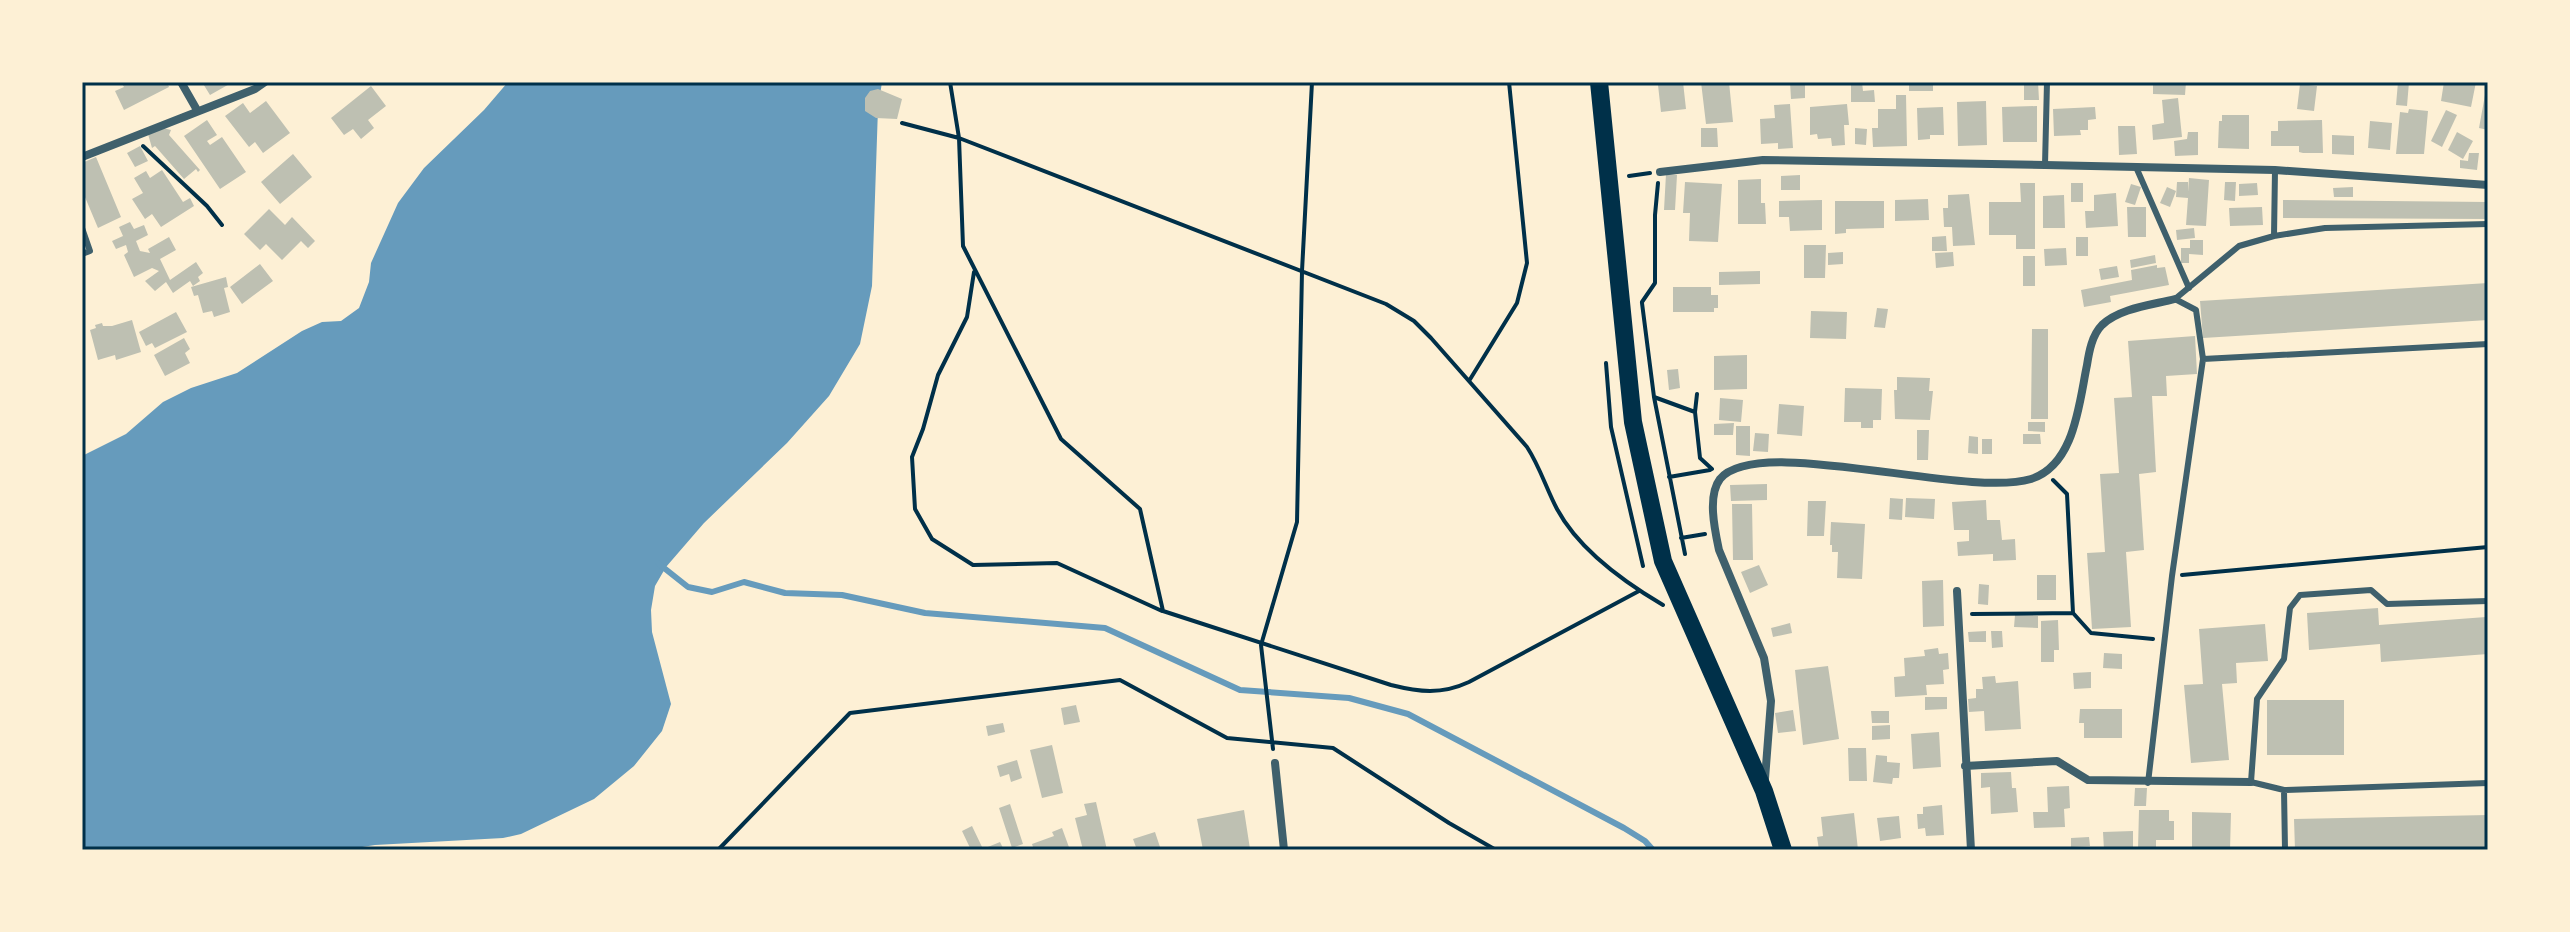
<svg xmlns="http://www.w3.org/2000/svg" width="2570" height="932" font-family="'Source Sans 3',sans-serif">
  <rect width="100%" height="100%" fill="#fdf0d5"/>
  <path fill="#669bbc" d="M508 82H882L878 108 872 286 860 344 829 396 787 443 704 523 666 567 655 586 651 610 652 632 671 704 662 731 634 766 594 799 521 834 503 838 375 845 343 850H82V456L126 434 163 402 191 388 237 373 302 331 322 322 341 321 359 308 369 282 371 263 398 203 424 168 484 110Z"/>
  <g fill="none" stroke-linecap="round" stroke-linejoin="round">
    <path stroke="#669bbc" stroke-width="6" d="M659 564 688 587 712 592 744 582 785 593 842 595 925 613 1105 628 1240 690 1349 698 1408 714 1624 828 1645 841 1653 850"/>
  </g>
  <path fill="#bec0b2" d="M121 82H167L169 87 124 110 115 91 124 87Z
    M202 82H233L210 95Z
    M1683 82 1686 109 1661 112 1658 85Z
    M1701 82H1729L1733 122 1706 124Z
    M1790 82H1805V98L1791 99Z
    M1862 82 1863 91 1874 90 1875 102H1851V83Z
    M1909 82H1933V91H1909Z
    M2024 82H2038L2039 100H2024Z
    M2153 82H2186L2185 95 2153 94Z
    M2398 82H2409L2407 106 2396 105Z
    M2444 82H2476L2471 107 2441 101Z
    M2300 84 2317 86 2314 111 2297 109Z
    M371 86 386 106 368 120 374 128 361 139 353 129 344 135 331 118Z
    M878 89 902 99 897 119 876 118 865 111V98L870 91Z
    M1896 95H1906L1907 146 1873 147 1872 128H1878V109H1896Z
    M2485 95 2488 96V130L2479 128Z
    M2178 98 2182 137 2153 140 2152 125 2164 123 2162 100Z
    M266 101 290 133 263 153 255 142 249 147 225 116 243 103 250 113Z
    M1986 101 1987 145 1958 146 1957 102Z
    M1790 104 1793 148 1778 149V143L1761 144 1760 119 1775 118 1774 105Z
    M1847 104 1849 125H1844L1845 145 1832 146 1831 138 1818 139 1817 134 1810 135V107Z
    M2037 106V142H2003L2002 107Z
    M1943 107 1944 135H1930V139L1918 140 1917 108Z
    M2095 107 2096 119 2088 120V130H2080L2081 135 2054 136 2053 109Z
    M2409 109 2428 111 2424 154H2396L2400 112 2408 113Z
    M2446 110 2457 115 2442 147 2431 141Z
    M2222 115H2249V149L2218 148 2219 121H2222Z
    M207 120 217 135 207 141 210 145 222 137 246 172 220 189 184 136Z
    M2322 120 2323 153H2303L2299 152V146H2271V131H2278V121Z
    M2370 121 2392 123 2390 150 2368 148Z
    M2118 126H2135L2137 154 2119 155Z
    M163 128 171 130 169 135 200 170 198 172 196 169 184 179 155 146 152 148 148 134Z
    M1701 128H1717L1718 147H1701Z
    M1855 128 1867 129 1866 145 1855 144Z
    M2188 132H2198V155L2175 156 2174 141 2187 139Z
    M2457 132 2473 141 2463 159 2448 150Z
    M2332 135 2354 136V155L2332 154Z
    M140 146 148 161 135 167 127 153Z
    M2469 153H2479L2477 170 2460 168V160L2468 161Z
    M293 154 312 177 280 204 261 182Z
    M96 157 121 217 98 228 82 190V163Z
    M162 170 183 202 190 198 194 206 161 227 152 214 145 219 132 199 143 193 134 178 146 171 150 178Z
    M1666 174 1677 175 1675 210H1664Z
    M1800 175V190H1781V176Z
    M2189 178 2209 180 2206 226 2186 225 2188 198 2176 197 2177 182H2188V192Z
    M1761 179V203H1765L1766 224H1738V180Z
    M1685 182 1722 184 1718 242 1689 241 1690 213H1683Z
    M2225 182H2236L2235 201 2224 200Z
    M2020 183H2035V249H2016V235H1989V202H2021Z
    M2071 183H2083V202H2071Z
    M2257 183 2258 195 2239 196V184Z
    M2131 184 2141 187 2135 205 2125 202Z
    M2167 187 2176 191 2170 207 2160 203Z
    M2353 187V197H2334L2333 188Z
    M2116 193 2118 226 2086 228 2085 211H2094V195Z
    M1969 194 1975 245 1953 246 1952 227H1944L1943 208H1948V195Z
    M2064 195 2065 228H2043V196Z
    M1928 199 1929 220 1895 221V200Z
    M1822 200V230L1790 231 1789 217H1779V201Z
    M2283 200 2488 202V219L2283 218Z
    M1835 201H1884V228L1846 229V233L1835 234Z
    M2127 207H2146V237H2128Z
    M2262 207 2263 225 2230 226 2229 208Z
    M269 209 285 225 292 217 315 241 308 248 301 241 282 260 266 244 260 250 244 234Z
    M130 222 134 229 144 225 148 235 136 241 140 251 150 253 148 249 169 237 176 250 160 259 170 280 196 262 203 273 198 277 200 281 193 286 190 281 173 293 166 282 155 291 145 281 159 271 152 268 134 277 124 255 128 252 126 245 116 249 112 241 123 236 119 227Z
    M2194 228 2195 238 2177 240 2176 230Z
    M1946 236 1947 251H1932V237Z
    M2076 237H2088V256H2076Z
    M2190 240H2203V255L2189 254V263H2181V248H2190Z
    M1804 245H1826L1825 278H1804Z
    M2066 248 2067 265 2045 266 2044 249Z
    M1843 252V264L1828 265V253Z
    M1953 252 1954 266 1936 268 1935 253Z
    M2155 255 2156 263 2131 268 2130 260Z
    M2023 256H2035V286H2023Z
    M260 264 273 281 242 304 230 287Z
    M2157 265V268L2165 267 2169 285 2110 296 2111 302 2084 307 2081 290 2132 280 2131 270Z
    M2117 266 2119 277 2101 280 2099 269Z
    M1760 271V284L1719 285V272Z
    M226 277 228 287 224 288 230 312 214 317 212 311 203 313 198 295 194 296 191 287Z
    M2488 283V320L2203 338 2200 301Z
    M1673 287H1711V295H1718V308H1714V312H1673Z
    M1877 308 1888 309 1885 328 1874 327Z
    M1811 311 1847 312 1846 339 1810 338Z
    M176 312 187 332 155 348 152 343 146 346 139 332Z
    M132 320 141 352 116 360 115 355 98 360 90 330 96 328 95 325 102 323 103 326H112Z
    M2032 329H2048V419H2031Z
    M2195 336 2197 374 2166 376 2167 396H2152L2156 472 2139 474 2144 550 2126 552 2131 627 2092 629 2087 553 2105 552 2100 474 2119 473 2114 398 2132 397 2128 341Z
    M184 338 190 349 185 353 190 363 165 376 154 355Z
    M1747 355V389L1714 390V356Z
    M1678 369 1680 388 1669 390 1667 370Z
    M1897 377 1930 378 1929 391H1933L1930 420 1895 419 1894 390H1897Z
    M1845 388 1882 389 1881 420H1873V428H1861V422H1844Z
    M1720 398 1743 400 1741 422 1719 420Z
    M1779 404 1804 406 1802 436 1777 434Z
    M2028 422H2045V432L2028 431Z
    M1734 423 1733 435H1714V424Z
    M1736 426H1750V456L1736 455Z
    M1917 430H1929L1928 460H1917Z
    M1755 433 1769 434 1768 452 1753 451Z
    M2023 434H2040L2041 444H2023Z
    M1969 436 1978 437V454L1968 453Z
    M1982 439H1992V454H1982Z
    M1767 484V500L1731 501 1730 485Z
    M1890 498 1903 499 1902 520 1889 519Z
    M1906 498 1935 499 1934 519 1905 517Z
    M1986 500 1987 520H2000L2002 540 2015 539 2016 560 1993 561V554L1958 556 1957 542 1969 541V530H1954L1952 502Z
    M1808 501H1826L1824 536H1807Z
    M1732 504H1752L1753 560H1733Z
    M1831 522 1865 524 1862 579 1837 578 1838 552H1832V545H1830Z
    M1759 565 1768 585 1750 593 1741 572Z
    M2037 575H2056V600H2037Z
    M1943 580 1944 626 1923 627 1922 581Z
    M1979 584 1989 585 1988 605 1978 604Z
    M2378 608 2379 625 2486 617 2488 654 2381 662 2380 644 2309 650 2307 613Z
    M2015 615 2038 616V628L2014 627Z
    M2058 620 2059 650H2054V662H2041V621Z
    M1790 623 1792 633 1773 637 1771 628Z
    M2265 624 2268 661 2236 663 2237 683 2222 684 2229 760 2191 763 2184 685 2203 684 2199 629Z
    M1986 631V642H1969L1968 632Z
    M1991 631H2002L2003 647 1992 648Z
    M1938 648 1939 654 1948 653 1949 669 1943 670 1944 684 1926 685 1927 695 1895 697 1894 677 1905 676 1904 658 1925 656 1924 650Z
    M2104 653 2122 654V669L2103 668Z
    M1828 666 1839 739 1803 745 1795 670Z
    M2091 672V688L2074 689 2073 673Z
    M1995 676 1996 683 2018 681 2021 729 1985 731 1984 711 1969 712 1968 699 1976 698V689H1983L1982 677Z
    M1925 697H1947V709L1925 710Z
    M2267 700H2344V755H2267Z
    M1076 705 1080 722 1064 725 1061 708Z
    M2080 709H2122V738H2084V723H2079Z
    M1793 710 1796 731 1778 733 1775 713Z
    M1871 711H1889V723H1872Z
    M1003 723 1005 732 988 736 986 726Z
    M1890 725V739L1872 740V726Z
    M1939 732 1941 767 1913 769 1911 734Z
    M1052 745 1063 793 1042 798 1030 750Z
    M1848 748H1866L1867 781H1849Z
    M1876 755 1887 756V762L1900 763 1899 778H1893L1892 784 1873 782Z
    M1017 760 1022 778 1011 782 1009 774 1000 777 997 766Z
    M2011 772 2012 788H2016L2018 812 1991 814 1990 787 1981 788V773Z
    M2069 786 2070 808 2064 809 2065 827 2034 828 2033 812H2048L2047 787Z
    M2135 788H2147L2146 806H2134Z
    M1096 802 1107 850H1083L1075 818 1087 815 1084 804Z
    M1010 804 1023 844 1012 848 999 808Z
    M1942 805 1944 835 1926 836 1925 828 1918 829 1917 814H1923V807Z
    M1244 810 1250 849 1203 850 1197 819Z
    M2139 810H2169V821H2174V840H2156V850L2138 849Z
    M2192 812 2231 813 2230 850 2192 849Z
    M1854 813 1858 850H1819L1817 837 1823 836 1821 817Z
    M2488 815V850H2295L2294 819Z
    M1899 816 1901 838 1880 841 1877 818Z
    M972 826 983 849 1000 842 1004 850H971L962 831Z
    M1062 828 1070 850H1034L1032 844 1054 836 1052 832Z
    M2133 831V850H2104L2103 832Z
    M1155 832 1161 850H1137L1133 839Z
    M2089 837 2090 846 2071 847V838Z"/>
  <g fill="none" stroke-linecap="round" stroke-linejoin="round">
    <path stroke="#003049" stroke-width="4" d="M950 82 959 138 1386 304 1414 321 1431 338 1527 447C1540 467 1546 488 1557 509 1579 550 1624 582 1663 605
      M902 123 959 138 963 246 1061 439 1140 509 1163 611 1391 685C1419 692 1441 695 1469 682L1639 591
      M143 146 207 206 222 225
      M1629 176 1650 173
      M974 272 967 317 938 375 923 429 912 457 915 509 932 539 973 565 1057 563 1162 611
      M1642 302 1655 283V215L1658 183
      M1642 303 1654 397 1685 554
      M1606 363 1611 427 1643 566
      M1469 381 1517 303 1527 263 1509 82
      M1697 394 1695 412 1700 458 1712 469
      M1654 397 1695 412
      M1669 477 1710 470
      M1681 538 1705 534
      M2182 575 2488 547
      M2073 613 2091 633 2153 639
      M1972 614 2073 613 2067 494 2053 480
      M1273 749 1261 645 1297 522 1302 271 1312 82
      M718 850 850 713 1120 680 1227 738 1333 748 1449 823 1496 850"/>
    <path stroke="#3f606c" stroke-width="6" d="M2045 165 2047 82
      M2136 167 2189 288
      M82 228 90 251 82 254
      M2274 236 2275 170
      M2203 359 2196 310 2175 299 2239 246 2274 236 2325 228 2488 224
      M2488 601 2387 604 2371 590 2300 595 2290 608 2284 659 2257 699 2251 782 2284 790 2488 783
      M2148 783 2172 576 2203 359 2488 344
      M2284 790 2285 850"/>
    <path stroke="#3f606c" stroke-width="8" d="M181 82 197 110
      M82 157 255 89 265 82
      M1660 172 1763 160 2045 165 2275 170 2488 185
      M1957 591 1971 850
      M1275 763 1284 850
      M1965 766 2057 761 2088 780 2251 782
      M1765 779 1771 701 1764 658 1719 550C1715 531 1707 496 1720 479 1758 433 1965 499 2031 479 2075 465 2079 403 2087 365 2089 352 2092 335 2102 325 2120 308 2152 305 2175 299"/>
    <path stroke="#003049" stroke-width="18" d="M1599 82 1633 422 1663 561 1764 791 1783 850"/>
  </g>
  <rect width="2570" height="932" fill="none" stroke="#fdf0d5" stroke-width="168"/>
  <rect x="84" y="84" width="2402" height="764" fill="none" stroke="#003049" stroke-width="3"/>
</svg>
